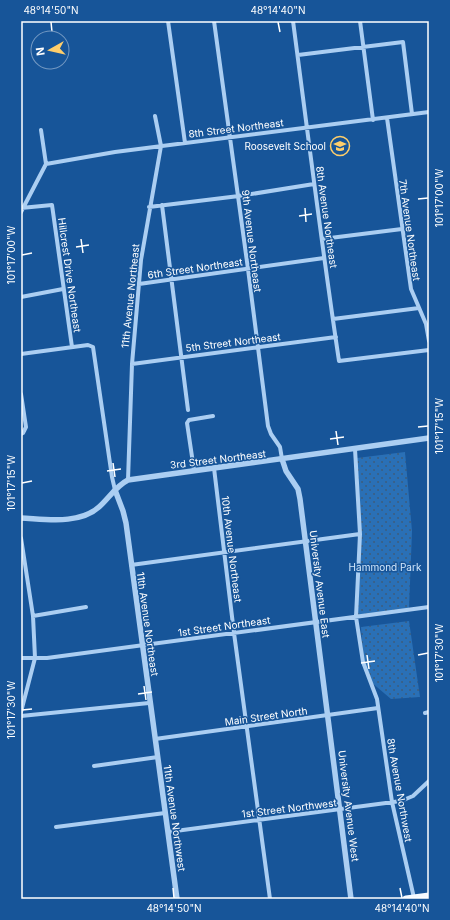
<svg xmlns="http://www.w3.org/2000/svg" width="450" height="920" font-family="Inter,sans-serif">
  <defs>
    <pattern id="park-dots" width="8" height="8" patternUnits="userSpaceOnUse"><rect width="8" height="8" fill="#2a70b6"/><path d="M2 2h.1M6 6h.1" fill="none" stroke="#3d5c7c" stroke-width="1.8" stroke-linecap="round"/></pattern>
  </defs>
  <rect width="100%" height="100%" fill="#175599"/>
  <path fill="url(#park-dots)" d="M405 452 412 531 409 609 356 617 360 534 357 458Z
    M409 621 420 697 391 699 371 682 363 655 361 627Z"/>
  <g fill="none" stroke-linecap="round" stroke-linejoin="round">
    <path stroke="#abcef2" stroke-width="4" d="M168 21 185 143
      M214 21 248 269 268 426 271 434 280 447 282 459
      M293 21C308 135 322 248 339 361L429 350
      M360 21 373 120
      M298 55 403 42 412 114
      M387 118 411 289 426 324 429 341
      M41 130 46 164
      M46 164 115 152 429 112
      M162 205 188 410
      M149 207 239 196 314 184
      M21 208 52 205 72 347
      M21 212 46 164
      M322 239 402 229
      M139 284 324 258
      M21 297 63 289
      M333 319 419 308
      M21 354 88 345 93 347 112 477 115 490
      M132 364 336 337
      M21 394 26 427 23 433 21 434
      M355 449 360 534 356 617 363 662 377 699 392 802 414 898
      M214 468 234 633 270 899
      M194 470 187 423 189 420 213 416
      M128 480 132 364 141 260 161 146 155 116
      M21 538 33 616 35 658 21 712
      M131 565 360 534
      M33 616 86 607
      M21 658H47L429 607
      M425 713 429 712
      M21 716 149 703
      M155 739 378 708
      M94 766 158 757
      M56 827 165 813
      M168 832 401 801 413 796 429 781"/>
    <path stroke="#abcef2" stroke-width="5.5" d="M282 459 286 471 298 489 300 499 351 899
      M115 490 123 511 126 523 177 899
      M21 518C45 519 79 525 99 507 109 498 116 486 128 480L429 438"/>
    <path stroke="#f5faff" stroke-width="7" d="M406 899 429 896"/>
  </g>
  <path fill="none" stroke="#fff" stroke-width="1.5" d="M51 22 52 32M278 22 280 32M418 199 428 198M305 208 306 222M299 216 312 214M81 239 83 253M76 247 89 245M22 255 32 253M418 427 428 426M336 431 338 445M330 439 344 437M113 463 115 477M107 471 121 469M22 483 32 481M367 655 369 669M418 655 428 653M361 663 375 661M144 686 146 700M138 694 152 692M22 710 32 709M173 888 174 898M400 888 402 898"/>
  <defs>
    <symbol id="school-ring" viewBox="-11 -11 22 22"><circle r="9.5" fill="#175599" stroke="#ffce6b" stroke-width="1.5"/><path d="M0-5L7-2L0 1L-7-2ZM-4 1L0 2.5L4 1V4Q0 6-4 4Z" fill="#ffce6b"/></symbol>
  </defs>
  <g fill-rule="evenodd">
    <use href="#school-ring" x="329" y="135" width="22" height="22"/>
  </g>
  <g text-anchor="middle" stroke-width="3" stroke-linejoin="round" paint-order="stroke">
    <g font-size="10" fill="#fff" stroke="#175599">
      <text transform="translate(236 128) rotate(-7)" y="4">8th Street Northeast</text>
      <text transform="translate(327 217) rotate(82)" y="4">8th Avenue Northeast</text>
      <text transform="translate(410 230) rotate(82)" y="4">7th Avenue Northeast</text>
      <text transform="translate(252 241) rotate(83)" y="4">9th Avenue Northeast</text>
      <text transform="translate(195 268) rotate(-8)" y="4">6th Street Northeast</text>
      <text transform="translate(70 275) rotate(82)" y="4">Hillcrest Drive Northeast</text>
      <text transform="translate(130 296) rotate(-84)" y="4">11th Avenue Northeast</text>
      <text transform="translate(233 342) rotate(-7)" y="4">5th Street Northeast</text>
      <text transform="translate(218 459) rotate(-7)" y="4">3rd Street Northeast</text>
      <text transform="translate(232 549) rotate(83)" y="4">10th Avenue Northeast</text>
      <text transform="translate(320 584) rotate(83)" y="4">University Avenue East</text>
      <text transform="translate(148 624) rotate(82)" y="4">11th Avenue Northeast</text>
      <text transform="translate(224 626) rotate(-8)" y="4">1st Street Northeast</text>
      <text transform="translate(266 716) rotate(-8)" y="4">Main Street North</text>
      <text transform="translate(400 790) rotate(80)" y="4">8th Avenue Northwest</text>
      <text transform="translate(349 806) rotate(83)" y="4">University Avenue West</text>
      <text transform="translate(289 808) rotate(-7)" y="4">1st Street Northwest</text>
      <text transform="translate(175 818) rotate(82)" y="4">11th Avenue Northwest</text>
    </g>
    <g font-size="10" fill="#fff" stroke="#175599" text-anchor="end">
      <text x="326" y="150">Roosevelt School</text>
    </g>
    <g font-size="10" fill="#d2e7fc" stroke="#175599">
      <text x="385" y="571">Hammond Park</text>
    </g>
  </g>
  <rect width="450" height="920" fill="none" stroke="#175599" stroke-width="44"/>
  <g transform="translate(50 50) rotate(262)"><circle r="19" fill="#175599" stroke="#7499c2"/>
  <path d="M0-3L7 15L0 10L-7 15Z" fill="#ffce6b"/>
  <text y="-6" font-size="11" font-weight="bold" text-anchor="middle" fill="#ffffff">N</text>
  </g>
  <rect x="22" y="22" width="406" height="876" fill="none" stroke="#fff" stroke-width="1.5"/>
  <g font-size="10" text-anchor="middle" fill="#fff">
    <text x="51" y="14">48°14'50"N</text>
    <text x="278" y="14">48°14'40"N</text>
    <text transform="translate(439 198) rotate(-90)" y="4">101°17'00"W</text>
    <text transform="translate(11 255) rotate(-90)" y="4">101°17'00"W</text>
    <text transform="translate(439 426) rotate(-90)" y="4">101°17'15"W</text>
    <text transform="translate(11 483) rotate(-90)" y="4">101°17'15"W</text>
    <text transform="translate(439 653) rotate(-90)" y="4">101°17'30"W</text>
    <text transform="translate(11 710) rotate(-90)" y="4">101°17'30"W</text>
    <text x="174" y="912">48°14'50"N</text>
    <text x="402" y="912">48°14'40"N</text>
  </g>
</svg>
